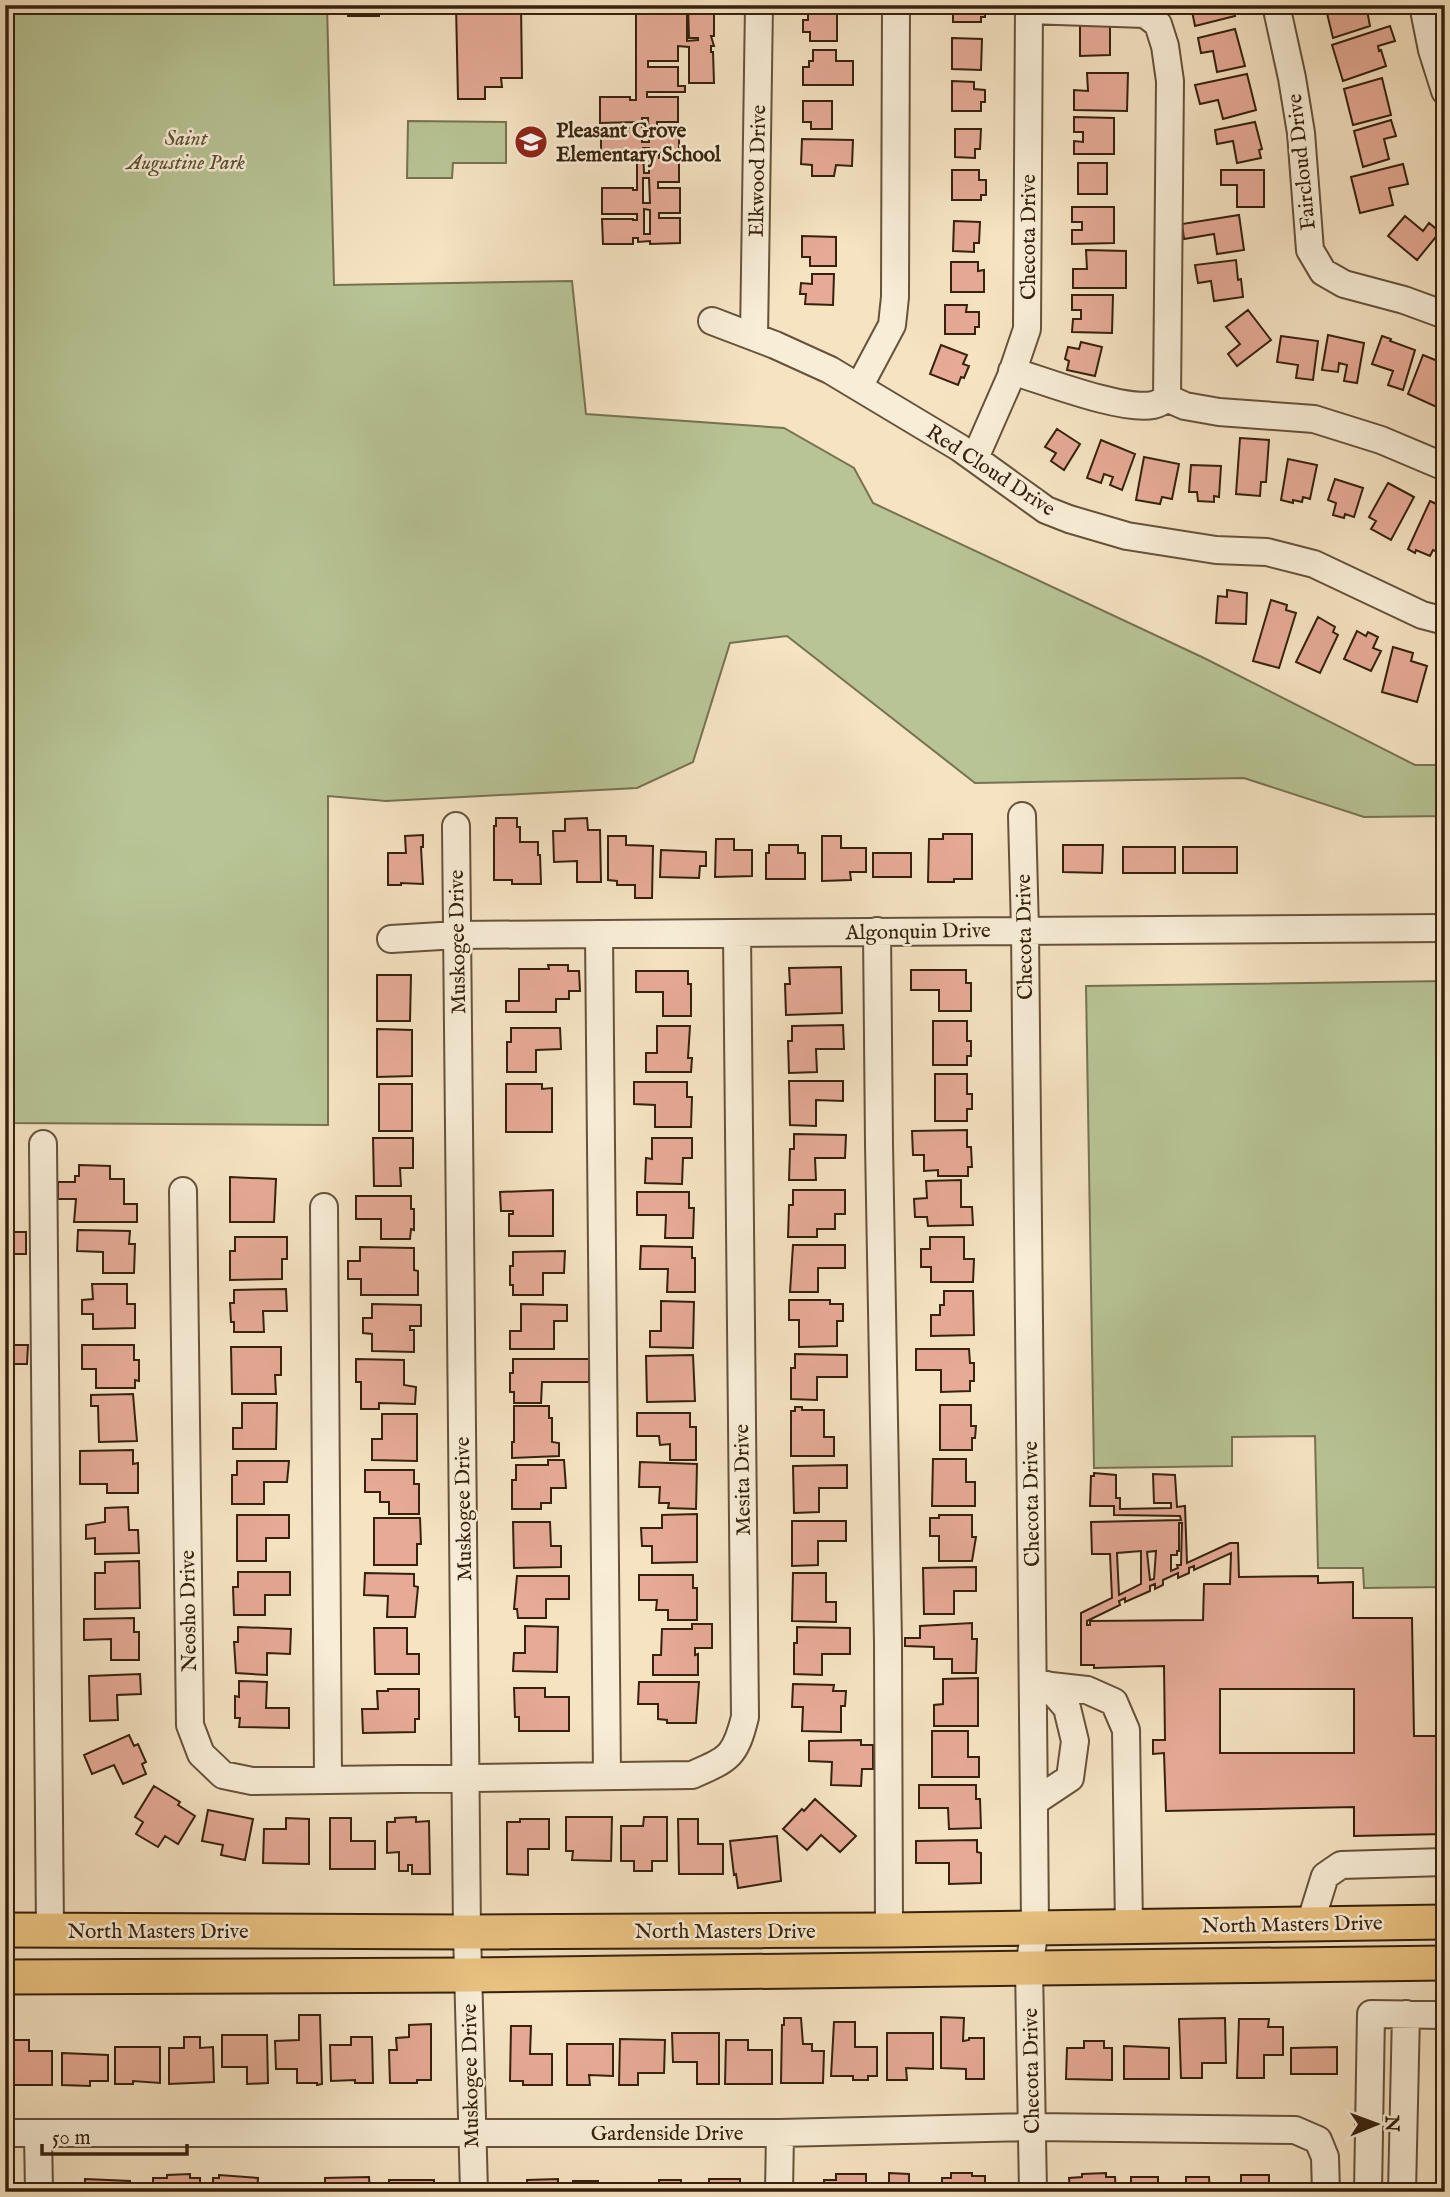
<svg xmlns="http://www.w3.org/2000/svg" width="1450" height="2197" font-family="'IM FELL English',serif">
  <rect width="100%" height="100%" fill="#f5e3c2"/>
  <filter id="stains"><feTurbulence type="fractalNoise" baseFrequency=".00286" numOctaves="4"/><feColorMatrix values="0 0 0 0 .2 0 0 0 0 .09 0 0 0 0 .02 0 0 0 .5 -.17"/></filter>
  <radialGradient id="worn" r=".72"><stop offset=".6" stop-color="#630" stop-opacity="0"/><stop offset="1" stop-color="#630" stop-opacity=".3"/></radialGradient>
  <path fill="#b8c495" stroke="#777251" stroke-width="2" d="M5 5H327L334 285 572 281 586 414 784 428 854 468 873 503 1204 658 1415 765H1445V816L1364 817 1244 778 975 783 787 636 730 643 693 762 637 788 386 801 328 796V1125L5 1123Z
    M408 121 506 122V163H453L452 178H407Z
    M1445 981V1587L1364 1588 1363 1568H1318L1315 1436 1232 1437V1466L1094 1468 1086 986Z"/>
  <path fill="#e6aa96" stroke="#36210d" stroke-width="2" fill-rule="evenodd" d="M348 5H379V16H348Z
    M456 5H521L522 78H501L502 87H485V99H458Z
    M636 5H687V41L698 40V38H689L688 6 714 5V36H711L714 46H711V52H713L714 83H689V47L678 46V61H648V67H678V86H685V92H647V97H678V122H657V127H679V152H659V158L679 157V182H658V188H680V213H659V218H680V243L650 244V241L638 242V238H633V244H603L602 219H633V220H637V214H602V188H633V190H637V153H601V128H631V130H636V122L600 123V97H630V100H636ZM642 118H648L649 142H642ZM643 148H649V173H644ZM643 178H649L650 203H643ZM644 209 650 210V234H644Z
    M948 5H985V17H981V22H953V8H948Z
    M1207 5H1232L1235 16 1195 26 1192 11 1207 7Z
    M1325 5H1366L1370 26 1333 38Z
    M808 11H837V41H810V32H803V20H808Z
    M1080 25H1110V55L1080 56Z
    M1390 26 1395 41 1378 46 1379 51 1381 50 1386 66 1343 81 1332 45Z
    M1235 29 1245 66 1217 72 1213 51 1201 53 1198 38Z
    M952 38 982 39 981 70 952 69Z
    M813 50H836V61H853V85H803V67H809V61H813Z
    M1087 73H1128L1127 111 1074 110V90L1088 91Z
    M1247 74 1256 110 1223 119 1218 100 1200 104 1195 85Z
    M1382 78 1391 115 1353 125 1344 89Z
    M952 81 974 82V89L985 90V102H981V111H952Z
    M803 101H832V129H811V122H803Z
    M1074 117 1114 118V154H1074V141L1083 142V132H1074Z
    M1391 120 1396 136 1384 139 1389 159 1363 167 1354 131Z
    M1255 122 1262 149 1259 150 1261 158 1237 163 1233 141 1217 144 1215 130Z
    M955 129H981L980 149H975V158L955 157Z
    M802 139 853 140 852 166 836 165 834 176H812V165L801 164Z
    M1078 163H1107V194H1078Z
    M1403 164 1408 184 1389 188 1393 205 1360 213 1351 177Z
    M952 170H979V180H986V195H981V200H952Z
    M1221 170H1264V207H1237V185H1221Z
    M1072 207H1114V243L1072 244V230H1082V222H1072Z
    M1239 215 1244 250 1217 254 1214 234 1184 239 1182 224Z
    M1405 216 1423 231 1429 223 1440 232 1417 260 1388 236Z
    M954 221 980 222 979 243H974V252L953 251Z
    M802 236 836 237V266H810V257H802Z
    M1086 250 1126 251V288H1073V269H1087Z
    M1236 260 1238 280 1241 279 1243 297 1214 301 1211 281 1198 283 1195 265Z
    M951 262H978V271L984 270V292H951Z
    M812 274H834L833 305 805 304 806 294H800L801 283 812 284Z
    M1072 295H1113L1112 333 1072 332 1073 319H1081V310H1072Z
    M945 305H967L966 312H979V327H975V334H945Z
    M1248 310 1271 340 1237 366 1228 354 1240 344 1226 327Z
    M1328 335 1364 343 1357 383 1344 381 1347 365 1339 363 1338 372 1322 370Z
    M1281 336 1318 341 1313 380 1296 378 1298 365 1277 362Z
    M1382 336 1391 339 1390 341 1415 350 1403 390 1388 385 1393 371 1372 364Z
    M1081 342 1102 347 1095 376 1067 370 1069 361 1065 359 1068 347 1079 349Z
    M941 345 967 355 963 364 969 366 964 378 961 377 958 385 930 374Z
    M1423 355 1445 364V400L1441 409 1408 394Z
    M1057 429 1080 444 1064 470 1051 461 1056 453 1045 447Z
    M1240 438 1269 440 1266 482H1261L1260 496 1236 494Z
    M1101 440 1135 454 1122 490 1110 485 1113 477 1104 474 1101 483 1087 478Z
    M1144 457 1179 464 1172 499 1162 497 1160 504 1136 500Z
    M1288 459 1317 465 1310 499 1303 497 1302 502 1293 500V503L1281 500Z
    M1191 465 1221 466 1219 497 1214 496V502L1198 501 1197 492H1189Z
    M1335 479 1363 488 1354 517 1345 514 1344 518 1333 515 1336 503 1328 500Z
    M1388 483 1414 497 1391 540 1371 529 1376 521 1369 517Z
    M1430 501 1445 508V537L1438 552 1433 550 1430 556 1416 550 1415 553 1408 549Z
    M1227 590 1247 593 1246 624 1216 623 1218 596 1227 597Z
    M1271 600 1287 605 1286 610 1296 613 1279 668 1253 661Z
    M1318 617 1335 627 1333 632 1338 635 1320 673 1296 662Z
    M1357 631 1366 636 1368 632 1378 637 1373 648 1381 651 1371 671 1344 659Z
    M1393 647 1413 653 1411 661 1427 666 1417 702 1382 692Z
    M496 818H517V827H520V842H538V855H540L541 884H512V880H494V826H496Z
    M587 818 588 830H600L601 882H577V861L554 862 553 831H565V819Z
    M943 834H972V879H954V882H928L929 839H943Z
    M423 835V847H421L423 884 401 883V885H388V853H406L405 836Z
    M608 836H626V845L653 846 652 898H635V885H617V881L608 880Z
    M822 836H841V848H866V872H850L851 880 822 881Z
    M716 839H734V850H752V876L715 877Z
    M769 845H798V853H805V879H766V853H769Z
    M1063 845H1103L1102 873 1063 872Z
    M1123 847H1175V873H1123Z
    M1183 847H1237V873H1183Z
    M661 850 706 852V866H700L699 878 660 877Z
    M873 853H911V877H873Z
    M548 965H568V971H579L580 991H569V999H556V1012H506V1001H519V969H549Z
    M841 967 842 1013 786 1015 785 984H790L789 968Z
    M911 970H966V983H971V1011H939V990H911Z
    M636 971H688V984H691V1016H663V992H636Z
    M377 975H411L410 1021H377Z
    M933 1021H967V1041H971V1056H967V1065H933Z
    M843 1025 844 1049H816L817 1072 789 1073 788 1041H792V1026Z
    M657 1026H690L688 1058H692L691 1072H646V1053H657Z
    M511 1028H560L561 1049 536 1050V1072H507V1042H511Z
    M377 1029 412 1030V1076L377 1077Z
    M935 1074H967V1094H972V1109H967V1121H935Z
    M789 1081H843V1101L816 1100V1126L790 1125Z
    M634 1082H687V1097H692L691 1127H655V1105L634 1104Z
    M379 1084H412V1131H379Z
    M506 1084H542V1089L552 1088V1132H506Z
    M967 1130V1147H971L972 1167H968V1176H938V1170L924 1171V1155H913L912 1131Z
    M794 1134 846 1135 845 1158H815L816 1180H789L790 1149H794Z
    M373 1138H413V1168H400L401 1186H374Z
    M652 1138H692V1158H683L682 1184 645 1183 646 1158 652 1159Z
    M79 1165 110 1166V1179H124V1204H137V1222H74L76 1199H58V1182H75V1176H79Z
    M230 1177 276 1179 274 1222H230Z
    M961 1180V1207H972L973 1225 928 1226 927 1217H915L914 1199 927 1198 926 1181Z
    M553 1190V1236H509V1214H513V1211H501L500 1192Z
    M793 1190H845V1214H835V1229H817V1237H788L789 1205H793Z
    M637 1192H689V1208H694L693 1238H665L666 1215H637Z
    M356 1196H411V1209H414V1230L411 1229 410 1239H381V1219H356Z
    M5 1228V1232H26V1254H5Z
    M78 1230 130 1231 129 1244H135L134 1273H103V1252L77 1251Z
    M235 1237H287V1259H282V1279L230 1280V1251H235Z
    M930 1237H964V1259H974L973 1282H931V1267H921V1249H930Z
    M793 1245H845V1268H818V1292H790Z
    M641 1246 692 1247V1258H695V1292H667L668 1269H640Z
    M360 1247 414 1248V1270L418 1271V1295H361V1279H348V1261H360Z
    M565 1251 564 1273H543V1295H513V1285H510V1266H513V1252Z
    M92 1284H127V1304H135V1328L93 1329V1314H82V1300L93 1299Z
    M286 1289 287 1311H263L264 1332H234V1322H231L230 1303H234V1290Z
    M944 1291H973L974 1335 931 1336V1315H940V1305H944Z
    M789 1300H830V1304H843V1321H837V1346L799 1347V1320H789Z
    M661 1301 694 1302 693 1348 650 1347V1331H661Z
    M372 1304 421 1305V1326H410V1330H414V1352L372 1351V1334L363 1333V1318H372Z
    M521 1304 567 1305V1321H554V1349H510V1331H521Z
    M5 1342H13V1345H28L27 1364H5Z
    M82 1345H134V1360H139V1381L135 1380V1388H96V1369H82Z
    M231 1347H281V1375H275L276 1394H232Z
    M916 1349H969L970 1363H974V1381H970V1391L941 1392V1370H916Z
    M795 1354 847 1355V1377H817V1400L791 1399V1368H795Z
    M693 1355 695 1401 647 1402 646 1356Z
    M356 1359 404 1360V1385L416 1387 415 1404 379 1403V1409H361V1382H356Z
    M513 1359H589V1382H542L541 1403H514V1392H510V1373H513Z
    M133 1394 137 1441 99 1442 98 1406H91V1395Z
    M242 1403H277L276 1449H233V1428H242Z
    M940 1405H971V1426H976L975 1438H972V1450H940Z
    M514 1406H549V1418H552V1442L559 1443V1456L512 1458V1442H514Z
    M795 1407H802V1410H824V1437H834V1456H791V1411H795Z
    M637 1413H690V1427H696V1460H670V1444L660 1445 659 1436H637Z
    M5 1414 9 1415 8 1443H5Z
    M382 1414H417V1461L372 1460V1439H382Z
    M133 1450V1464L138 1463V1493H107V1484H80V1451Z
    M5 1456H10V1476H5Z
    M933 1459H966V1482H975V1506H932Z
    M548 1460H564L566 1488H551V1503H541V1509H512V1480H516V1465H548Z
    M237 1461H289L287 1482H264V1504H232V1475H237Z
    M640 1462 697 1464 696 1509 668 1508 669 1503H659L660 1487H639Z
    M847 1465V1488H819V1512L794 1513 793 1466Z
    M365 1470H414V1484H419V1514H389V1502H380V1492H365Z
    M1094 1473 1116 1475V1498H1120V1509L1171 1508V1503H1154L1153 1474 1175 1475 1177 1507 1185 1506 1187 1563 1230 1543H1238L1239 1577 1318 1576V1583L1353 1582V1618H1412L1414 1736H1445V1834L1354 1836V1807L1166 1811 1164 1753 1153 1754V1740H1165L1164 1666 1094 1668V1665H1081V1613L1112 1598 1110 1554H1092L1091 1522 1181 1520 1180 1516 1114 1515V1506H1090L1091 1476H1094ZM1179 1523H1182L1181 1565H1177L1178 1568 1171 1571V1555H1177V1551H1179ZM1141 1551V1584L1119 1595 1117 1553ZM1156 1551 1154 1579 1150 1580 1147 1552ZM1231 1553 1230 1584H1204L1203 1620 1090 1621V1625H1087V1621L1120 1605 1119 1601 1125 1598V1602L1150 1591V1586L1155 1584V1589L1163 1585V1580L1178 1573V1578L1189 1573V1568L1194 1566V1570ZM1220 1689H1354V1753H1220Z
    M128 1507 129 1530H138L139 1553 95 1554V1538L86 1539V1525L105 1522V1508Z
    M697 1514V1562L652 1563V1546H642L641 1528H662V1515Z
    M237 1515H289V1538H266V1561H237Z
    M939 1515H972V1537H976L972 1561H939V1536H930V1518H939Z
    M374 1518H420L421 1544H417V1565H374Z
    M792 1521H846V1541H818V1565L792 1566Z
    M513 1522H550L551 1546H561V1567L514 1568Z
    M139 1561 140 1608 95 1609V1573H105V1562Z
    M976 1567V1591H954V1614H924L923 1568Z
    M5 1568H10V1589H5Z
    M238 1572H290V1595H265V1615H234L233 1587H238Z
    M365 1573 414 1574V1586L418 1587 415 1617H387L388 1596 364 1595Z
    M793 1573H826V1602H836V1622L792 1621Z
    M639 1575H693V1588H697V1620H668V1610H656L657 1600H639Z
    M517 1576H569V1599H546V1618H518L517 1609H514Z
    M134 1618V1632H139V1660H111V1639L84 1640V1619Z
    M972 1623V1639H977L976 1673H952V1659H934V1647L905 1646V1638H920V1626Z
    M692 1624H712V1648H695V1655L698 1654V1675H653V1655H661L662 1629H692Z
    M525 1626 558 1627 557 1672 513 1671 514 1653H525Z
    M238 1627 291 1629 290 1654 267 1653V1675L236 1673 234 1642H238Z
    M797 1627 850 1628V1654H822V1675L794 1674V1643H797Z
    M374 1628H407V1654H419V1674H375Z
    M140 1674 141 1694 117 1695 118 1720 90 1721 89 1676Z
    M978 1678V1726H934V1705L943 1704V1679Z
    M239 1681 267 1682 266 1708H289V1728L239 1727 240 1718H235V1696L239 1697Z
    M639 1682H699L696 1723H667V1720L658 1719V1704H638Z
    M793 1684 834 1685 833 1691H846L845 1706H841V1732L802 1731 803 1707H792Z
    M514 1688H545V1697H569V1731H519V1717H515Z
    M388 1689H419V1719H415V1732L363 1733 362 1709H378L377 1691H388Z
    M932 1731H968V1757H979V1777H932Z
    M129 1735 134 1746 138 1744 146 1762 142 1764 146 1774 123 1784 114 1765 92 1774 84 1755Z
    M861 1740V1745H873V1769H862L861 1786 831 1785 832 1762 809 1761V1741Z
    M919 1785H976V1799H980L981 1828 949 1829 948 1808H919Z
    M154 1786 180 1802 178 1805 195 1816 178 1844 165 1836 158 1847 136 1834 143 1822 135 1817Z
    M5 1790H7V1835H5Z
    M815 1799 856 1836 840 1852 821 1835 807 1850 783 1829 802 1809 804 1811Z
    M208 1810 253 1819 245 1860 221 1855 223 1845 202 1841Z
    M416 1817V1822L429 1821 430 1874H412V1865H408V1871H399V1852L387 1853V1822H395V1818Z
    M566 1817H612L611 1861 572 1860 573 1851H566Z
    M644 1817H667V1861H652V1871H634V1861H621V1826H643Z
    M286 1818 309 1819V1864L263 1863 264 1829H286Z
    M330 1818H351V1841H375V1869H330Z
    M520 1819H549V1849H528V1875L507 1874V1822H520Z
    M678 1819H698V1844H723V1874H679Z
    M777 1836 781 1881 738 1888 736 1874 734 1875 730 1841Z
    M977 1840V1852L981 1853V1883L949 1884V1863H916V1841Z
    M5 1873H12V1894H5Z
    M299 2015H320L322 2084 317 2085V2083H297V2069H276L275 2041 299 2040Z
    M941 2017 964 2018 963 2041 969 2040V2038H984V2079H966V2069L941 2068Z
    M784 2018H801L803 2044H812V2051H824L823 2083H781L782 2025H784Z
    M1225 2018 1226 2063H1202V2078H1181L1179 2019Z
    M1239 2019H1269L1268 2027H1283V2055H1264V2078H1237Z
    M834 2022H855V2047H877V2076H868V2080H853V2076H831Z
    M431 2024V2080H417V2083H390L389 2050H397L396 2038 409 2037V2025Z
    M511 2026H531L530 2054H552V2085H523V2081H510Z
    M672 2033H719V2084H697V2062H673Z
    M887 2033H933V2069L906 2068 907 2080H887Z
    M222 2035H267L268 2083 247 2084V2067H222Z
    M184 2037H200V2048L213 2047 214 2082 169 2084V2048H184Z
    M351 2037H372L373 2083H355V2080L331 2081 330 2045H351Z
    M620 2039 665 2040 664 2073H638V2085H619Z
    M8 2040H29V2051H52V2085H8Z
    M726 2040H748V2050H772V2084H725Z
    M1084 2041H1104V2048H1112V2080L1066 2079 1067 2048H1084Z
    M567 2044H613V2076L589 2075 590 2085H567Z
    M1124 2046 1169 2048V2079H1124Z
    M115 2047H160V2083L133 2081V2084H115Z
    M1337 2047V2074H1291V2048Z
    M62 2053 108 2055V2081H90V2086L62 2085Z
    M889 2173 909 2174V2184L935 2185V2192H889Z
    M951 2173H972V2176H985V2192H942V2178H951Z
    M1106 2173V2177H1115L1116 2192H1070L1069 2178 1082 2177V2174Z
    M190 2174V2178H200V2192H153V2178H167V2175Z
    M836 2174H866V2192H824V2180H836Z
    M219 2175 258 2178 257 2192H213V2178H219Z
    M1241 2175H1269V2186L1290 2185V2192H1241Z
    M369 2177 370 2192H325V2178Z
    M1131 2177H1158V2192H1131Z
    M1186 2177H1209L1210 2192H1186Z
    M85 2179 130 2181V2192H85Z
    M558 2179V2192H514V2183H527V2180Z
    M709 2179H740V2192H694L693 2184H709Z
    M389 2180H434V2192H389Z
    M659 2180H681V2192H659Z
    M573 2181H598V2190H621V2192H573Z
    M280 2183H293V2189H316V2192H280Z"/>
  <g fill="none" stroke-linecap="round" stroke-linejoin="round">
    <defs>
      <path id="minor" d="M1276 5 1292 78 1301 133 1310 250 1323 272 1344 284 1404 300 1445 315
        M1423 5 1432 50 1445 91
        M712 321 775 345 830 370 960 448 1046 510 1069 519 1127 536 1216 550 1267 552 1314 564 1422 615 1445 621
        M754 337 759 5
        M1012 371C1045 381 1122 411 1153 405 1158 404 1163 401 1167 398L1170 81 1165 46 1158 24 1145 14 1029 10
        M859 387 892 325 895 297 896 5
        M1167 398 1185 406 1219 412 1314 419 1381 440 1445 467
        M975 458 1011 376 1027 329 1029 5
        M1022 816 1025 930 1034 1812 1035 1928 1029 1968 1033 2192
        M456 826 467 1932 474 2192
        M877 931 879 1144 888 1642 889 1930
        M599 934 607 1776
        M391 939 457 935 1445 928
        M43 1144 50 1930
        M183 1191 190 1725 201 1754 223 1775 252 1781 692 1775C729 1759 735 1757 745 1717L737 933
        M324 1207 328 1780
        M1033 1684 1087 1690 1114 1702 1126 1730 1129 1926
        M1034 1802 1070 1778 1075 1741 1067 1708 1047 1685
        M1310 1924 1325 1876 1341 1865 1445 1862
        M5 2133H780L1031 2127 1295 2130 1318 2140 1325 2157 1326 2192
        M38 2133 39 2192
        M779 2192 780 2133
        M1368 2192 1371 2014 1445 2015
        M1402 2192 1406 2014"/>
      <path id="major" d="M5 1930 467 1932 889 1930 1445 1922
        M5 1977 468 1975 1445 1963"/>
    </defs>
    <use href="#minor" stroke="#66523a" stroke-width="30"/>
    <use href="#major" stroke="#36210d" stroke-width="37"/>
    <use href="#minor" stroke="#f8edd7" stroke-width="26"/>
    <use href="#major" stroke="#eac281" stroke-width="33"/>
  </g>
  <defs>
    <symbol id="school-disc" viewBox="-11 -11 22 22"><circle r="9.5" fill="#8f2418" stroke="#f8edd7"/><path d="M0-5L7-2L0 1L-7-2ZM-4 1L0 2.5L4 1V4Q0 6-4 4Z" fill="#fff"/></symbol>
  </defs>
  <g fill-rule="evenodd">
    <use href="#school-disc" x="512" y="123" width="38" height="38"/>
  </g>
  <g text-anchor="middle" stroke-width="5" stroke-linejoin="round" paint-order="stroke">
    <g font-size="21" font-weight="bold" fill="#36210d" stroke="#f8edd7" text-anchor="start">
      <text x="556" y="137">Pleasant Grove<tspan x="556" dy="24">Elementary School</tspan></text>
    </g>
    <g font-size="21" font-style="italic" fill="#5d5236" stroke="#f8edd7">
      <text x="186" y="145">Saint<tspan x="186" dy="24">Augustine Park</tspan></text>
    </g>
    <g font-size="21" fill="#36210d" stroke="#f8edd7">
      <text transform="translate(1301 162) rotate(-96)" y="7">Faircloud Drive</text>
      <text transform="translate(757 171) rotate(-89)" y="7">Elkwood Drive</text>
      <text transform="translate(1028 237) rotate(-90)" y="7">Checota Drive</text>
      <text transform="translate(991 470) rotate(33)" y="7">Red Cloud Drive</text>
      <text transform="translate(918 931) rotate(-1)" y="7">Algonquin Drive</text>
      <text transform="translate(1024 937) rotate(-91)" y="7">Checota Drive</text>
      <text transform="translate(457 942) rotate(-91)" y="7">Muskogee Drive</text>
      <text transform="translate(742 1480) rotate(-91)" y="7">Mesita Drive</text>
      <text transform="translate(1031 1504) rotate(-91)" y="7">Checota Drive</text>
      <text transform="translate(463 1509) rotate(-91)" y="7">Muskogee Drive</text>
      <text transform="translate(188 1611) rotate(-91)" y="7">Neosho Drive</text>
      <text transform="translate(1292 1924) rotate(-1)" y="7">North Masters Drive</text>
      <text x="158" y="1938">North Masters Drive</text>
      <text x="725" y="1938">North Masters Drive</text>
      <text transform="translate(1031 2071) rotate(-91)" y="7">Checota Drive</text>
      <text transform="translate(470 2076) rotate(-91)" y="7">Muskogee Drive</text>
      <text x="667" y="2140">Gardenside Drive</text>
    </g>
  </g>
  <rect width="1450" height="2197" fill="none" stroke="#f5e3c2" stroke-width="28"/>
  <rect x="7" y="7" width="1436" height="2183" fill="none" stroke="#36210d" stroke-width="3.5"/>
  <rect x="14" y="14" width="1422" height="2169" fill="none" stroke="#36210d" stroke-width="2"/>
  <g transform="translate(1376 2124) rotate(89)" stroke="#f8edd7" stroke-width="5" paint-order="stroke">
  <path d="M0-5L12 26L0 18L-12 26Z" fill="#36210d"/>
  <text y="-10" font-size="19" font-weight="bold" text-anchor="middle" fill="#36210d">N</text>
  </g>
  <path d="M42 2144v10h145v-10" fill="none" stroke="#36210d" stroke-width="3.5"/>
  <text x="52" y="2144" font-size="21" fill="#36210d" stroke="#f8edd7" stroke-width="5" paint-order="stroke">50 m</text>
  <rect width="100%" height="100%" filter="url(#stains)"/>
  <rect width="100%" height="100%" fill="url(#worn)"/>
</svg>
